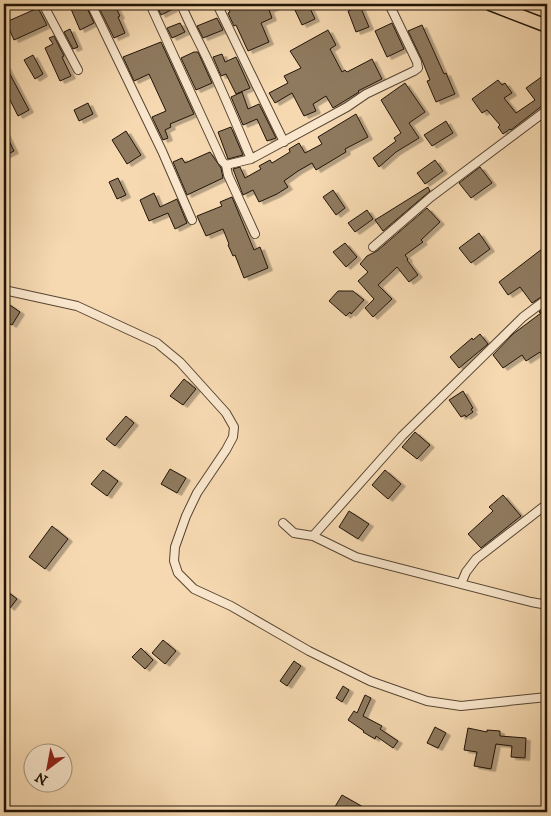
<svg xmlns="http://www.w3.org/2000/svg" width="551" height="816" font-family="'IM FELL DW Pica',serif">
  <defs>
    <filter id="shadow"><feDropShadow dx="4.5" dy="2.5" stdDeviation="0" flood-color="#0004"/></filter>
  </defs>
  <rect width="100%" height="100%" fill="#f6d9b1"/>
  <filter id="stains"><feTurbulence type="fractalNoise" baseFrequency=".004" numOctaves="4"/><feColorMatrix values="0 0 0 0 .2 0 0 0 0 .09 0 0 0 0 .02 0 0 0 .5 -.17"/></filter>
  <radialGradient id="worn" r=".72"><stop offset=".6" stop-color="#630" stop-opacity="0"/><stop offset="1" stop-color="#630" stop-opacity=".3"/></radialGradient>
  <path fill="#8f7a5f" stroke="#201407" filter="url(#shadow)" d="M83 4H85L94 23 80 30 71 9Z
    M97 4H114L120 16 118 17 125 33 114 38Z
    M156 4H170L173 9 161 15Z
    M226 4H281L269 10 272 18 261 23 269 42 248 51 236 25 234 26 228 13 230 12Z
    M302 4H308L315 19 302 25 294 8Z
    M360 6 369 27 356 32 348 11Z
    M38 8 47 25 14 40 6 22Z
    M217 18 223 30 203 38 197 26Z
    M180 23 185 32 172 38 167 28Z
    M392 23 404 49 387 57 375 31Z
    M422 25 444 74 446 73 455 94 436 102 427 81 430 80 422 60 408 31Z
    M70 29 78 47 73 49 64 32Z
    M328 30 336 45 330 49 342 72 345 70 347 72 372 59 382 79 358 91 359 92 333 108 326 96 313 104 316 111 304 116 292 93 275 103 269 93 288 83 284 76 301 68 290 51Z
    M54 36 64 56 62 57 71 76 60 81 45 48 53 44 49 38Z
    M161 42 194 114 170 124 171 127 165 130 168 138 163 140 152 117 166 111 149 74 134 81 123 57Z
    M194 52H198L212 83 196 90 181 58Z
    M222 54 225 62 236 57 250 88 236 94 226 74 221 76 213 57Z
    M33 55 43 74 35 79 24 60Z
    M4 63 29 110 18 116 4 88Z
    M547 73V102L511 130 510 129 503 134 498 127 500 125 487 110 482 113 472 99 498 80 502 85 505 83 512 93 504 98 516 113 535 100 526 88Z
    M405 83 425 112 409 123 419 138 396 152 379 167 373 158 396 141 394 138 401 133 381 100Z
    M242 92 248 109 259 104 276 138 267 141 257 119 243 125 231 97Z
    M88 103 93 114 79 121 74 110Z
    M356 114 368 137 345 149 346 152 316 170 312 163 298 171 284 181 288 187 277 194 259 202 253 190 243 195 233 169 240 167 245 178 261 169 259 166 270 160 272 163 290 152 289 149 299 143 305 153 322 144 318 137Z
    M446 121 453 133 432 146 424 135Z
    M231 127 243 155 228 159 218 132Z
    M4 130 14 151 4 156Z
    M126 131 141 155 127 164 112 140Z
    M210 152 221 168 223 178 187 195 173 162 182 158 185 163Z
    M435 160 443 171 425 184 417 173Z
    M480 167 492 183 471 198 459 183Z
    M118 178 126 195 117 199 109 182Z
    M428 187 430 191 383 231 375 220Z
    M333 190 345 208 336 215 323 197Z
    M154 193 160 207 177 199 187 223 175 229 168 213 149 221 140 200Z
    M232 197 254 250 260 247 268 268 244 278 235 255 233 256 228 245 229 244 223 229 206 236 197 216 222 206 220 202Z
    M427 208 440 222 421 240 423 242 405 255 408 259 407 260 418 275 409 282 397 267 378 285 392 299 373 317 365 308 374 299 358 281 368 272 360 264 367 256 377 251Z
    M367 210 373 219 355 232 348 223Z
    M479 233 490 249 471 263 459 248Z
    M345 243 357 257 346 267 333 252Z
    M542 249 547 255V268L541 272 547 281V293L532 303 520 287 508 295 499 282Z
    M338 291H353L364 300 351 314 350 312 346 316 329 301Z
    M7 303 20 312 12 325 4 320V309Z
    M547 306V353L543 356 540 352 526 361 522 355 503 368 493 355 513 334 541 313 539 312Z
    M480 334 488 344 459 368 450 357 472 338 473 340Z
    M184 379 196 389 183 405 170 396Z
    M463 391 473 408 471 409 473 412 466 417 465 415 461 417 449 400Z
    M126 416 134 423 115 446 106 439Z
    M415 432 430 445 417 459 402 447Z
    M170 469 186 478 177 493 161 484Z
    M103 470 118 481 107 496 91 484Z
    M385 470 401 484 388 499 372 485Z
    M503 495 521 516 481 548 468 534 493 511 489 507Z
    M349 511 369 524 358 539 339 527Z
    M52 526 68 539 45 569 29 557Z
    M4 589 17 599 10 608 4 603Z
    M163 640 176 651 165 664 152 653Z
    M141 648 153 660 145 669 132 657Z
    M294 661 301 666 287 686 280 681Z
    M343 686 349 690 342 702 336 698Z
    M365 695 371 698 363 716 382 726 380 729 398 741 393 748 376 736 375 739 363 732 364 731 348 720 354 711 357 713Z
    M435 727 446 733 438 748 427 743Z
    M468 728 487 732V730L500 731V736L526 738 525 758 511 757 512 746 496 744 491 769 474 766 477 752 464 750Z
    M342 795 363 807 360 812H338L333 810Z"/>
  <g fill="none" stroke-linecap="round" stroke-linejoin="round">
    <defs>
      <path id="minor" d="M43 4 78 70
        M91 4 162 151 192 220
        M150 4 222 161 226 165 228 175 255 234
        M181 4C190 26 201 45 211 67 225 97 238 128 251 159
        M217 4 284 142
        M226 165 251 159 347 107 366 94 414 71 418 68 417 62 389 4
        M373 247 431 197 547 110
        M4 290 77 306 157 343 180 362 226 413 234 427 233 437 226 450 197 493 186 516 175 547 174 561 178 573 194 589 231 606 309 651 370 681 427 701 461 706 547 697
        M283 523 294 533 313 536 402 436 523 317 547 299
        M313 536 356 557 531 602 542 604 547 602
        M461 584 466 572 476 559 547 504"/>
      <path id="trunk" d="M490 4 547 26"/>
    </defs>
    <use href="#minor" stroke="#564532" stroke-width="10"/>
    <use href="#trunk" stroke="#201407" stroke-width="15"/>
    <use href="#minor" stroke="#f9e6cc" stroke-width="8"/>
    <use href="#trunk" stroke="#f6d9b1" stroke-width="12"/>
  </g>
  <rect width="551" height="816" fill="none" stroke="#f6d9b1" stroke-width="20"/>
  <rect x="5" y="5" width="541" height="806" fill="none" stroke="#201407" stroke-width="2.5"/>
  <rect x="10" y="10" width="531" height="796" fill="none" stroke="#201407"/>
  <g transform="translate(48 768) rotate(212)"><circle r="24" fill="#f9e6cc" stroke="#a2927d"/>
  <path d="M0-4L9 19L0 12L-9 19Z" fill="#8f2418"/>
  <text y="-8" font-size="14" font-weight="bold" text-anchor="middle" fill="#201407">N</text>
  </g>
  <rect width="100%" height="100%" filter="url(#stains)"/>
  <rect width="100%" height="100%" fill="url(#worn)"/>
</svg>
